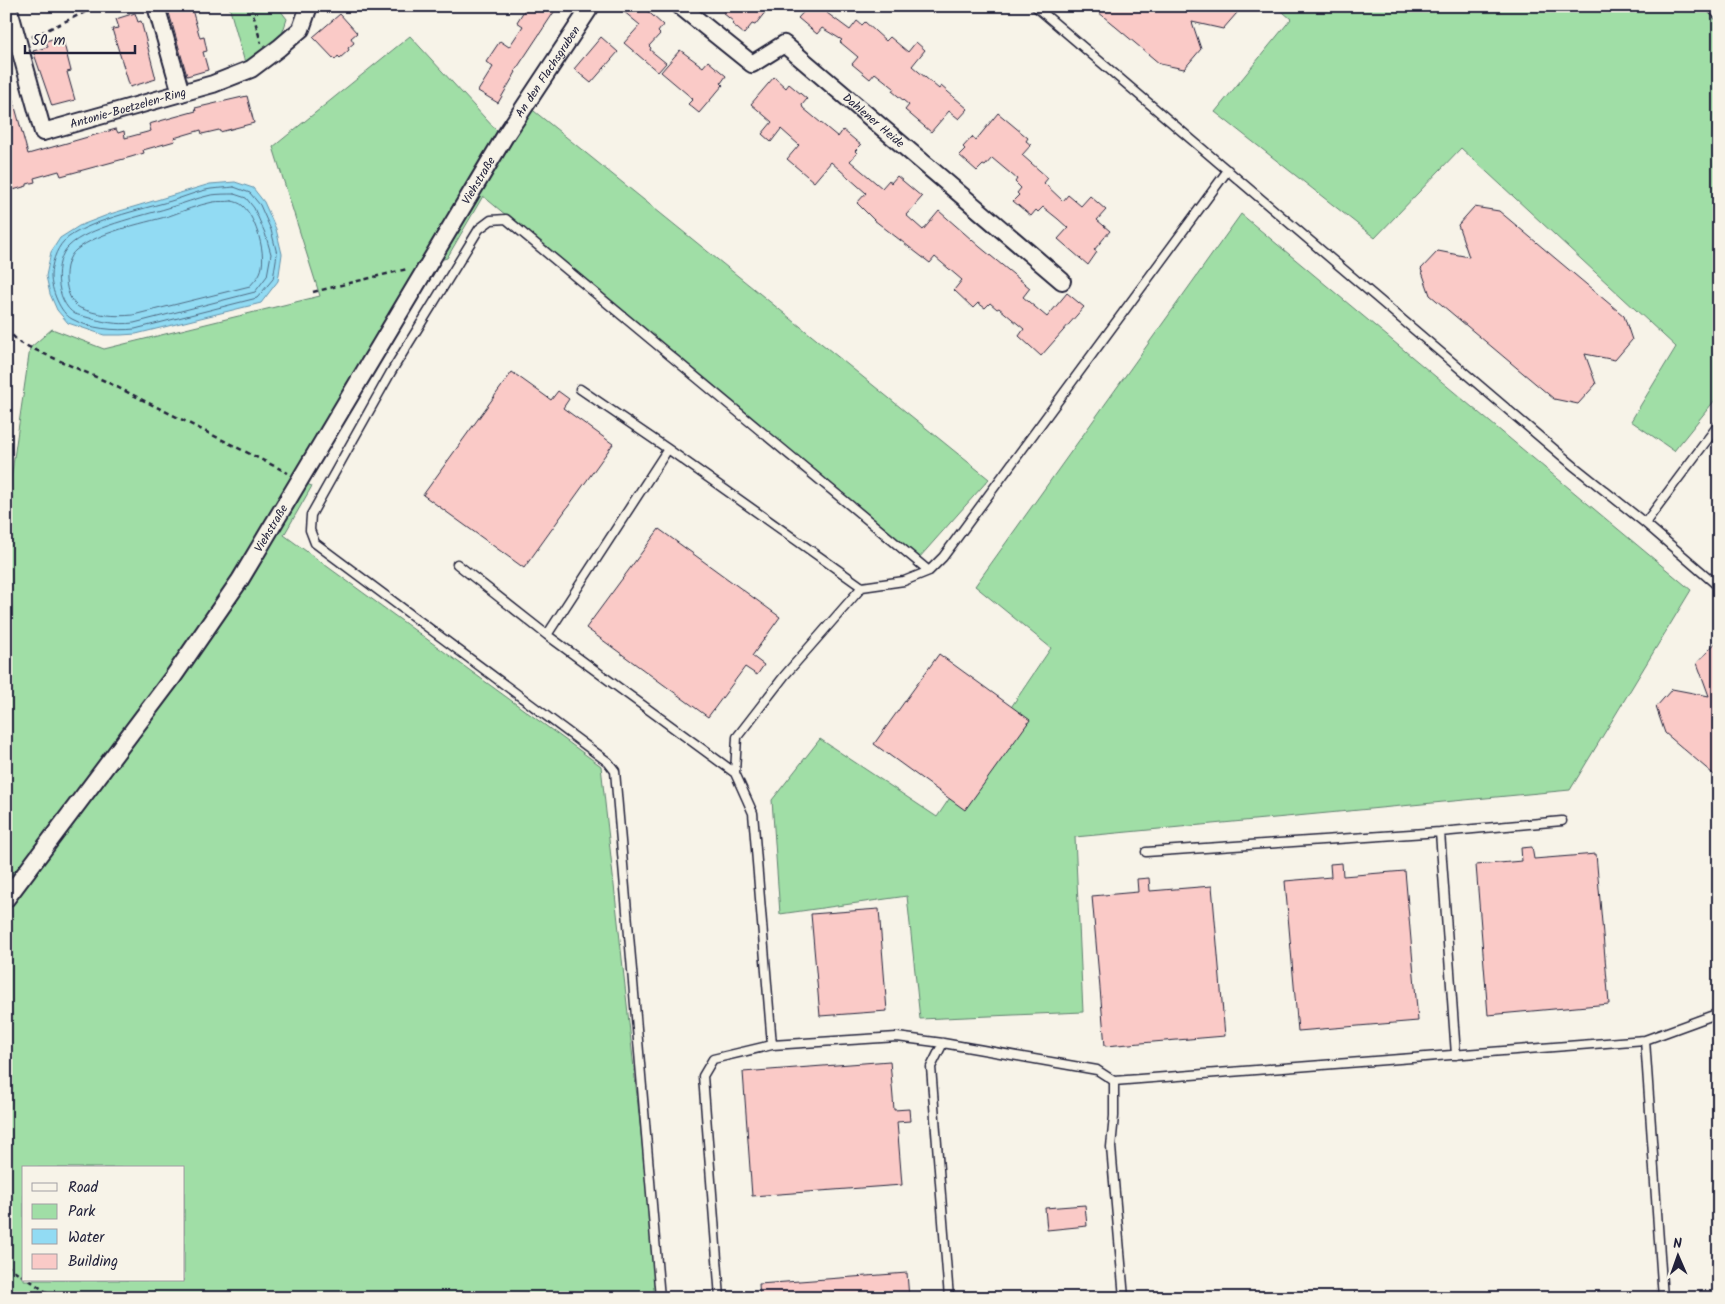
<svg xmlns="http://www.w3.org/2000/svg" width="1725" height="1304" font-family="Kalam,sans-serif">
  <rect width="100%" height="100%" fill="#f7f3e8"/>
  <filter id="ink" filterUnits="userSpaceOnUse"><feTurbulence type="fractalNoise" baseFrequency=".02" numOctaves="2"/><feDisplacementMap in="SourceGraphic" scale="10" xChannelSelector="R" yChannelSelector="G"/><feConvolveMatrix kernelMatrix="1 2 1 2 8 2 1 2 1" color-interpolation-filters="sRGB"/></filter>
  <g filter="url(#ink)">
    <path fill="#a0dea6" stroke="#618070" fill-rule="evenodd" d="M229 6H277L287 19 281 37 245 63Z
      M1276 6H1719V395L1674 451 1631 421 1676 347 1461 148 1375 238 1215 112 1291 19Z
      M410 36 506 141 529 107 989 479 919 558 483 196 447 258 422 265 296 480 312 486 284 535 601 766 659 1298H6V513L30 348 52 329 104 349 320 296 273 147ZM24 1168H184V1280H24Z
      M1241 214 1691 590 1570 790 1075 837 1083 1012 920 1019 907 896 780 914 772 800 820 739 937 817 1051 648 975 586Z"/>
    <path fill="#92dbf3" stroke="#6591a9" d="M235 182 253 188 264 202 276 229 282 254 278 281 261 303 136 334 121 335H104L68 323 57 310 50 294 46 276 51 252 60 238 79 226 110 214 210 184Z"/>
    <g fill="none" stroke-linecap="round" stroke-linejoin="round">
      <path stroke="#4f6c85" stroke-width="1" d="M234 187 250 193 260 205 271 230 277 254 273 279 257 298 135 329C115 331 90 329 72 319 60 313 51 289 51 276 51 265 56 249 64 241 84 222 143 209 171 201 184 197 198 191 211 189 219 188 226 188 234 187Z
        M234 194 246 198 254 208 265 233 271 254 267 276 255 292 134 323C116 325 103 322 86 317 82 316 78 315 75 314 55 302 53 260 69 246 87 228 142 216 168 208 182 204 197 198 211 195 219 194 227 194 234 194Z
        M232 201C236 202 240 203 243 206 256 218 268 257 260 273 258 278 253 282 250 286L133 315C115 317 97 315 80 308 63 299 61 262 76 250 99 232 140 224 169 216 183 211 198 205 213 202 219 201 226 202 232 201Z"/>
    </g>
    <path fill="#facac7" stroke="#22223b" d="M167 6H191L200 38 204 37 207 51 203 52 208 70 187 76Z
      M527 6H558L515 71 516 72 498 103 478 91 493 67 486 62 500 41 509 47 523 26 517 22Z
      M617 6H642L663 25 658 32 660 34 649 46 651 48 650 50 666 63 658 72 624 43 640 25Z
      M729 6H770L755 25 752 24 744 34 732 24 734 22 723 13Z
      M809 6H832L827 13 850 30 857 21 862 25 865 22 886 41 890 37 908 52 916 42 925 50 912 66 939 89 941 86 968 109 959 119 949 111 931 132 905 110 909 105 892 91 894 88 875 73 870 79 852 64 858 57 840 42 842 40 822 28 817 34 798 18Z
      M1091 6H1243L1223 29 1192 22 1201 49 1184 69 1160 64Z
      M135 13 138 22 141 21 156 79 130 87 112 29 119 28 116 19Z
      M340 14 357 33 351 38 354 43 348 48 349 50 340 58 338 56 335 60 313 37Z
      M62 36 71 71 67 72 75 100 52 106 33 51 48 47 46 41Z
      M601 37 618 52 591 83 574 69Z
      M680 50 703 67 708 61 726 76 721 83 723 85 699 113 688 104 693 99 661 72Z
      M774 77 786 88 789 84 807 99 802 105 803 108 838 137 843 130 861 145 855 151 857 153 850 161 882 188 889 180 891 183 897 176 922 197 906 215 923 230 939 211 980 247 1030 288 1023 297 1047 317 1067 293 1084 307 1041 356 1019 336 1024 329 999 308 997 309 990 303 985 308 978 303 973 308 954 290 962 280 935 257 930 263 874 220 857 203 866 193 831 162 814 182 787 159 799 145 781 129 771 142 762 134 772 122 751 104Z
      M10 89 28 154 116 129 118 133 124 131 125 138 151 131 149 124 196 111 195 108 247 96 254 123 220 132 219 130 202 134 201 130 174 138 175 141 143 150 144 153 131 157 61 176 59 171 34 178 35 182 27 184V186L13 190 10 180 6 181V90Z
      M998 113 1028 138 1026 141 1031 145 1022 155 1048 178 1044 183 1063 201 1068 195 1081 206 1090 196 1106 210 1097 220 1110 231 1094 250 1097 252 1088 265 1058 239 1068 228 1058 219 1043 207 1038 212 1036 210 1031 216 1013 201 1019 195 1017 193 1021 188 1015 182 1017 179 992 158 985 166 983 165 977 171 959 155 965 149 963 147 972 137 976 140Z
      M1474 207 1499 211 1624 316 1632 340 1615 360 1585 354 1596 384 1578 404 1554 399 1430 295 1421 269 1438 251 1469 257 1458 225Z
      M512 372 551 400 558 391 569 399 563 408 613 444 524 568 423 495Z
      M659 529 780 617 752 656 764 665 757 675 745 667 708 717 586 628Z
      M1719 639V779L1665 733 1656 707 1672 689 1709 696 1697 663Z
      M939 654 1030 720 965 810 874 744Z
      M1532 847 1534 859 1596 854 1609 1004 1488 1015 1476 865 1522 861 1521 848Z
      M1342 863 1343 876 1405 871 1418 1021 1298 1031 1285 881 1331 877 1330 864Z
      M1149 878 1150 891 1212 886 1225 1036 1105 1046 1092 896 1138 892 1137 879Z
      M879 909 887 1011 820 1016 811 914Z
      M890 1061 894 1110 909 1109 910 1121 897 1122 902 1185 752 1196 743 1072Z
      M1085 1205 1087 1226 1047 1230 1045 1208Z
      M907 1273 909 1298H760L759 1284Z"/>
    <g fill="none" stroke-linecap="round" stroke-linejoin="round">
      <defs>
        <path id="service" d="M1035 6 1575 467 1645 523 1719 587
          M1710 6 1719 16
          M580 389 668 449 862 587 904 581 929 571 943 557 1228 170
          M1645 523 1719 424
          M457 564 547 635 735 773
          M547 635 668 449
          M1440 832 1456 1055
          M1146 852 1440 832 1562 821
          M1645 1040 1663 1298
          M943 1043 931 1067 949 1298
          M772 1045 753 813 735 773 737 737 785 675 862 587
          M1114 1081V1116L1111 1147 1124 1298
          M660 1298 615 771 608 762 315 543 310 530 311 515 391 372 479 229 491 220 506 219 929 571
          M720 1298 703 1076 713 1059 772 1045 897 1037 943 1043 1097 1070 1114 1081 1645 1040 1719 1013"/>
        <g id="minor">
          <path id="s1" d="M8 6 43 132 213 84 251 69 279 48 301 29 309 6"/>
          <path d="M156 6 181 93"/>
          <path id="s2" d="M680 6 752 64 784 44 1062 281"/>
          <path id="s3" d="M6 899 173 677 240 580 505 136 591 6"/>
        </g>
      </defs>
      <use href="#service" stroke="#22223b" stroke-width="11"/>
      <use href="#minor" stroke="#22223b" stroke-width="20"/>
      <path stroke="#22223b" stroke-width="2.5" stroke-dasharray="5 4" stroke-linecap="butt" d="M251 6 261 43
        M32 37 98 6
        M313 292 407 269
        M6 329 20 343 105 381 288 473
        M6 1265 24 1277
        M29 1280 55 1298"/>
      <use href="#service" stroke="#f7f3e8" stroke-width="8"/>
      <use href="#minor" stroke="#f7f3e8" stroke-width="16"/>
    </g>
  </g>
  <g text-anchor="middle" stroke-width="4.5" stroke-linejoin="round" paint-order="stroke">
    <g font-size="12" fill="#22223b" stroke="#f7f3e8">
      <text dy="4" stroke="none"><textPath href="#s3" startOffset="990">An den Flachsgruben</textPath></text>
      <text dy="4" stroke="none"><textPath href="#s1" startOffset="219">Antonie-Boetzelen-Ring</textPath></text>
      <text dy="4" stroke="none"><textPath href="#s2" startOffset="248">Dahlener Heide</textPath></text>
      <text dy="4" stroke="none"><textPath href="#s3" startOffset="861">Viehstraße</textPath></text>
      <text dy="4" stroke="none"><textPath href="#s3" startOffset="456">Viehstraße</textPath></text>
    </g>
  </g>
  <rect width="1725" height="1304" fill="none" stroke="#f7f3e8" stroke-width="25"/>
  <rect x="12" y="12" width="1700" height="1279" fill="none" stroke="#22223b" stroke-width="2" filter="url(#ink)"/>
  <rect x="22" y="1166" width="162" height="115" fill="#f7f3e8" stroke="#a29fa3"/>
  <rect x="32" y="1183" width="25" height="8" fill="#f7f3e8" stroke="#a29fa3"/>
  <text x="68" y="1192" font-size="15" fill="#22223b">Road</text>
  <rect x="32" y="1204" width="25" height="15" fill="#a0dea6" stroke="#a29fa3"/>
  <text x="68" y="1216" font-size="15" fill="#22223b">Park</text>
  <rect x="32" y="1229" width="25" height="15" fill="#92dbf3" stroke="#a29fa3"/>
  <text x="68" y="1242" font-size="15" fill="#22223b">Water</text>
  <rect x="32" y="1254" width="25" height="15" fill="#facac7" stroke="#a29fa3"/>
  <text x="68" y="1266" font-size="15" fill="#22223b">Building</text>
  <g transform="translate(1678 1256) rotate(358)" stroke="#f7f3e8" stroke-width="4" paint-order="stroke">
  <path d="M0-4L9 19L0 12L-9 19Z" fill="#22223b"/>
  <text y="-8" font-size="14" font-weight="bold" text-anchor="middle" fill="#22223b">N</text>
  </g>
  <path d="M25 45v8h110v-8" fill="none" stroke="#22223b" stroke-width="2.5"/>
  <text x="32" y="45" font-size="15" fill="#22223b" stroke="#f7f3e8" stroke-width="4" paint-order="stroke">50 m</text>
</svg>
